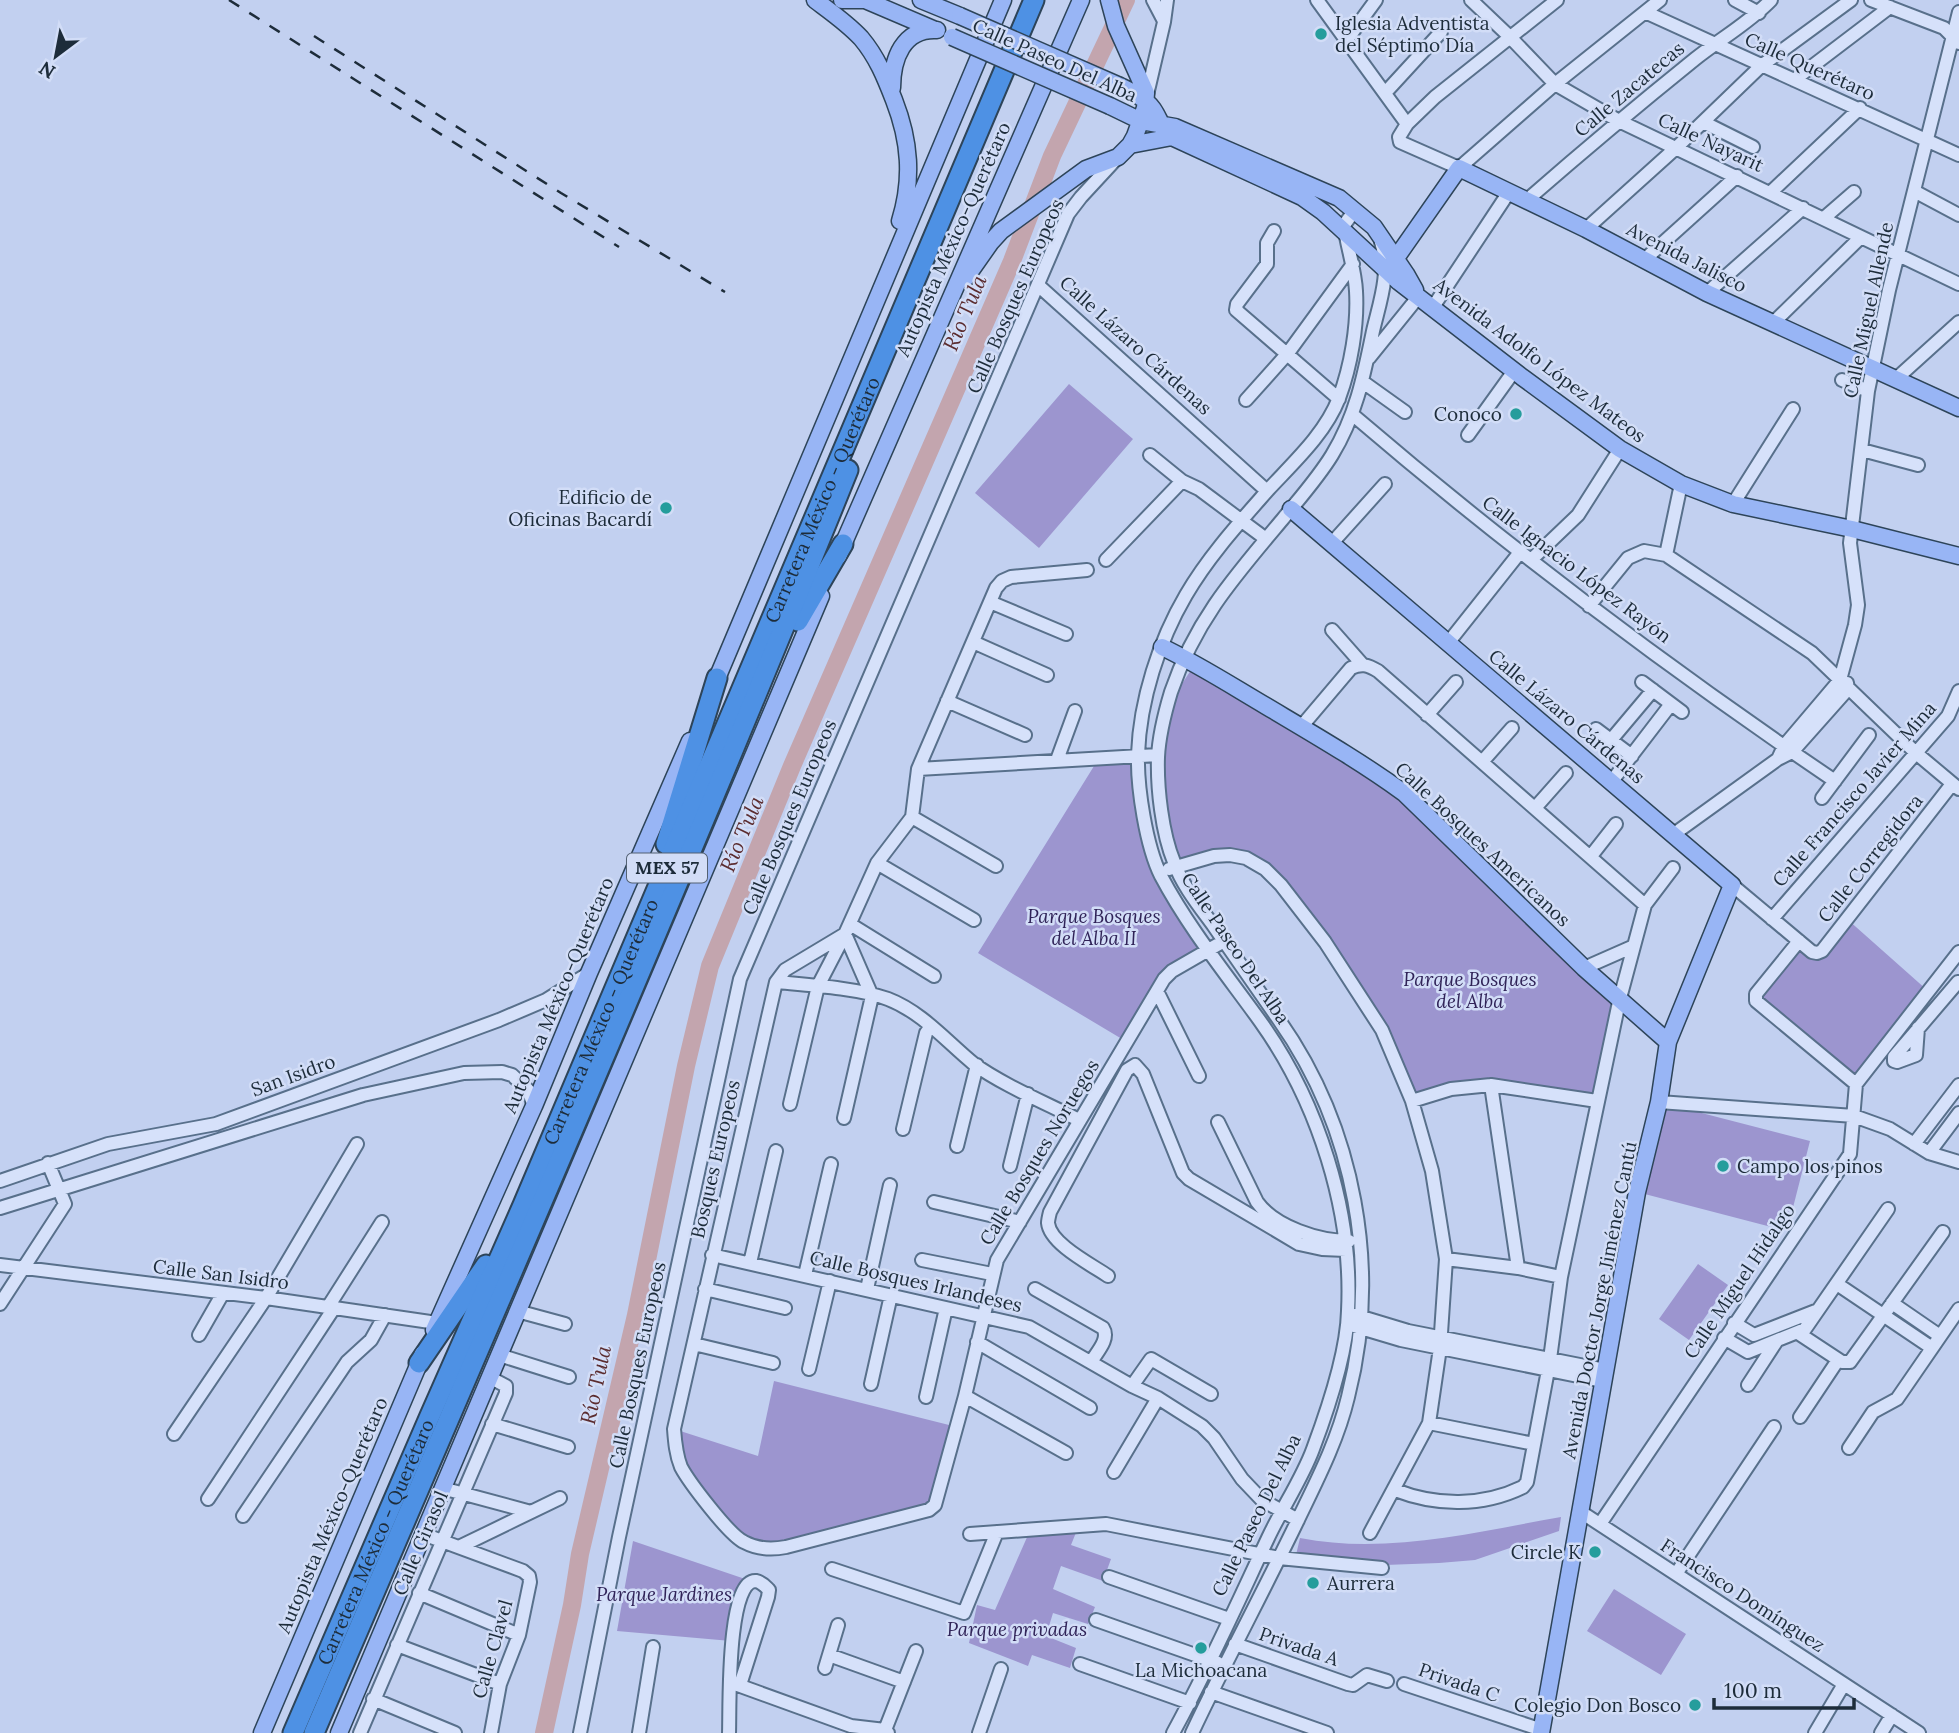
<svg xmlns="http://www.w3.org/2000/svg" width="1959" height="1733" font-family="Lora,serif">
  <rect width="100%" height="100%" fill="#c2d0f0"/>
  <path fill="#9c95cf" d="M1069 384 1133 439 1039 548 975 493Z
    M1193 667 1373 770 1619 1002 1597 1101 1491 1085 1412 1101 1381 1030 1281 884 1246 858 1175 866 1158 755 1166 708Z
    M1138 756 1159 872 1209 950 1172 971 1127 1042 978 953 1099 758Z
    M1847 919 1927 990 1856 1084 1755 999 1799 941 1817 953Z
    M1659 1102 1810 1141 1787 1231 1637 1192Z
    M1698 1264 1728 1285 1689 1340 1659 1319Z
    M774 1381 957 1427 935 1505 786 1547 743 1542 690 1480 674 1429 758 1456Z
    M1561 1517 1559 1531 1475 1560 1439 1563 1385 1565 1296 1555 1300 1538C1386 1555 1476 1532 1561 1517Z
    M1077 1530 1071 1545 1111 1559 1103 1581 1061 1566 1053 1589 1095 1607 1088 1624 1053 1613 1046 1636 1076 1648 1070 1668 1032 1655 1028 1666 969 1643 977 1605 995 1610 1028 1535Z
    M633 1541 751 1581 731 1641 617 1631Z
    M1614 1589 1686 1634 1661 1675 1587 1631Z"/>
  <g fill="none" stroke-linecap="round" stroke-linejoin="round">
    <path stroke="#c3a5ae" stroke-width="18" d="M544 1733 572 1605 580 1554 636 1315 686 1066 710 966 792 766 1012 261 1052 156 1126 0"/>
    <defs>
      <path id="minor" d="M1153 0 1164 21
        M1317 0 1407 124
        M1471 0 1510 37 1555 84 1619 121 1959 284
        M1557 0 1435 97 1407 124 1399 137 1400 142 1459 168 1555 84 1660 0
        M1735 0 1759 13
        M1871 0 1944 28 1959 43
        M1645 12 1959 155
        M1346 41 1376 0
        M1794 80 1890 7
        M1385 93 1441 32
        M1147 95 1164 22 1167 0
        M1703 122 1753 147
        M1914 191 1959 215
        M1771 192 1860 108
        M1527 200C1582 152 1638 105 1695 59 1720 39 1749 23 1771 0
        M1824 218 1854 192
        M1586 229 1677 147 1761 66 1851 0
        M1274 231 1267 243V264L1237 304 1236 310 1339 399
        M1644 260 1737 176
        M1039 286 1267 491
        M1707 293 1803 208
        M1433 307 1509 192
        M1773 323 1861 237
        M1369 358 1419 296
        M1897 378 1959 322
        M1842 380 1868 391
        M1363 382 1405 412
        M1246 400 1288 353 1353 264
        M1353 415C1506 546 1668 668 1835 781
        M1468 435 1514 371
        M1862 450 1918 465
        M1150 455 1182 481 1199 489 1266 539
        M1733 504 1793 409
        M1332 543 1385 484
        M1666 555 1681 484
        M1532 559 1578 515 1620 449
        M1106 560 1182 481
        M990 602 1066 634
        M1589 606 1628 558 1644 551 1666 555 1812 653 1916 753 1959 789
        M1332 630 1362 664
        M973 642 1047 675
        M1448 643 1521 551
        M1642 682 1682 712
        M947 701 1025 735
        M1427 715 1456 682
        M1301 727 1351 668C1362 663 1368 665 1378 671L1645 905
        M1596 729 1632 756
        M1611 740 1653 690
        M1778 759 1784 746 1840 680 1855 625 1858 605 1850 543 1868 391 1889 290 1959 12
        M1057 760 1075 711
        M1482 762 1512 728
        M918 769 1158 755
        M1612 781 1671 704
        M1822 798 1869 735
        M1535 808 1566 773
        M912 817 996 866
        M1674 834 1778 759 1792 752 1848 689 1847 683
        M1591 856 1616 824
        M877 863 974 920
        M1169 869 1214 856 1230 855 1246 858 1265 869 1281 885 1325 942 1382 1030 1412 1101 1432 1171 1446 1259 1440 1348 1429 1423 1370 1533
        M1732 885 1812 952 1817 953 1822 951 1952 784
        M1772 919 1948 716 1959 691
        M850 924 934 976
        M1799 941 1756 994V1001L1856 1084
        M1584 968 1634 946
        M776 982C808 985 858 988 888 999 922 1012 947 1042 974 1064 1001 1084 1048 1104 1079 1120
        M1157 991 1199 1076
        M1918 1028 1916 1055 1897 1062 1894 1061V1057L1958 982
        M1491 1085 1518 1268
        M1412 1101 1451 1089 1491 1085 1597 1101
        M1659 1102 1854 1116 1890 1129 1929 1153 1959 1162
        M790 1104 818 986 845 934 877 863 912 817 918 769 996 588 1002 581 1011 577 1087 570
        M844 1118 872 996 845 934 785 970 776 982 674 1429C675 1442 676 1455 681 1467 689 1482 729 1535 744 1542 757 1549 771 1550 786 1547L929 1510 935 1505 965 1396 997 1260 1164 979 1172 971 1224 941
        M1218 1122 1257 1202C1275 1227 1319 1241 1349 1241
        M903 1129 926 1033 931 1026
        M1914 1144 1959 1085
        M957 1146 977 1065
        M1929 1153 1959 1113
        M1010 1166 1028 1094
        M0 1181 108 1144 216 1124 499 1020 546 1000 589 973
        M934 1202 1020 1222
        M0 1208 363 1095 464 1073 502 1072 512 1075 528 1090 534 1106
        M712 1255 1029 1327 1132 1386 1158 1398 1202 1426 1214 1438 1242 1479 1262 1500 1298 1520
        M1446 1259 1518 1268 1561 1277
        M922 1260 992 1274
        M750 1263 776 1151
        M0 1265 266 1298 437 1323
        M805 1275 831 1164
        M1108 1276C1092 1265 1050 1244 1048 1223 1048 1220 1049 1216 1050 1212L1127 1070 1135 1065 1143 1074 1183 1173 1189 1179 1299 1244 1322 1249 1346 1250
        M1837 1284 1932 1348
        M705 1289 785 1308
        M867 1289 890 1185
        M1035 1289 1103 1328C1110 1339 1097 1352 1091 1362
        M1892 1303 1940 1336
        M0 1304 65 1204 48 1163
        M328 1307 382 1222
        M517 1311 565 1324
        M1355 1315 1408 1331 1605 1370
        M1734 1323 1754 1335 1818 1310
        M1354 1326 1401 1340 1603 1381
        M1798 1333 1842 1362H1850L1943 1232
        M199 1335 223 1293
        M1724 1338 1748 1352 1805 1329 1888 1209
        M977 1342 1090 1408
        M694 1344 773 1363
        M499 1355 569 1377
        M1550 1359 1561 1277 1619 1002 1645 905 1673 868
        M809 1369 830 1281
        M871 1384 891 1295
        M1748 1385 1776 1342
        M1132 1386 1151 1359 1211 1394
        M965 1396 1066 1453
        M926 1397 946 1308
        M1800 1417 1838 1360
        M1429 1423 1534 1444
        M492 1424 568 1447
        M174 1434 266 1298 357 1144
        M1849 1448 1873 1412 1897 1399 1959 1309
        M1114 1472 1158 1398
        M442 1488 531 1512
        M1395 1490C1436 1506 1482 1507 1523 1487L1527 1482 1548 1370
        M208 1499 334 1308
        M1581 1512 1919 1733
        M243 1516 347 1362 371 1340 385 1315
        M1600 1524 1850 1154 1856 1084 1959 952
        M423 1534 523 1571 529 1576 530 1582 519 1635 500 1684 491 1733
        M970 1534 1106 1524 1279 1558 1382 1568
        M461 1546 560 1498
        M832 1569 964 1613 997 1532
        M1676 1574 1774 1427
        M1109 1577 1229 1619
        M419 1593 519 1635
        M1096 1620 1218 1663
        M1235 1644 1348 1684 1353 1685 1367 1675 1387 1681
        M397 1645 500 1684
        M829 1655 904 1682
        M1080 1664 1190 1703
        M825 1668 838 1625
        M735 1684 851 1726 885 1730 888 1733
        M1404 1684 1542 1730
        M1211 1692 1327 1733
        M373 1699 455 1733
        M885 1730 916 1651
        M360 1733 506 1393V1386L489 1377
        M580 1733 619 1537 740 979 1068 214 1081 197 1118 157
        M639 1733 653 1647
        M729 1733C730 1712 726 1579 756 1581 762 1582 765 1586 769 1590L768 1597 740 1685
        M979 1733 1001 1669
        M1173 1733C1208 1669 1237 1604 1268 1538 1282 1508 1302 1479 1313 1449 1328 1409 1347 1354 1348 1311 1353 1211 1318 1102 1260 1021 1226 974 1188 927 1161 876 1146 846 1137 787 1138 754 1140 700 1159 641 1186 595 1208 557 1239 523 1268 490 1294 462 1325 434 1339 398 1351 366 1358 325 1356 291 1355 269 1347 247 1344 225L1352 214 1361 215
        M1192 1733C1225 1663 1261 1596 1295 1526 1315 1484 1337 1443 1348 1397 1381 1269 1355 1128 1279 1020 1257 988 1235 957 1213 925 1199 906 1182 885 1174 862 1162 833 1157 788 1158 757 1159 736 1165 712 1171 692 1195 621 1234 577 1282 520 1299 499 1318 478 1332 455 1356 416 1364 375 1373 331 1380 301 1391 272 1381 242
        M1815 1733 1844 1684
        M1881 1733 1892 1715"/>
      <path id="major" d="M815 0C831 12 847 23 861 38 877 57 885 77 894 100 910 141 913 179 900 221
        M842 0H864
        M865 0 933 29
        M921 0 960 16
        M1120 86C1132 92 1145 98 1153 109 1160 119 1161 129 1172 137L1302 197 1323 212 1399 282 1522 377 1620 449 1681 484 1733 504 1852 529 1959 556
        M892 88C892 59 903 28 937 30
        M1110 106 1141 121 1175 127 1339 198 1374 227 1406 274 1415 290
        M1130 145 1172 137
        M1387 271 1459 168 1586 229 1707 293 1959 408
        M965 279 991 242 1001 231 1086 169 1118 157 1130 145 1135 136 1145 108 1146 93 1116 26 1109 0
        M1291 509 1732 885 1668 1042 1659 1102 1637 1192 1541 1733
        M838 556 1081 0
        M1162 647C1198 664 1232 686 1266 706 1313 734 1360 761 1404 793L1584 968 1668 1042
        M713 688 1003 0
        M434 1330 534 1106 589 973 690 741
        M262 1733 423 1354
        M339 1733 821 596"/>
      <g id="highway">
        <path d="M798 621 843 544"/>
        <path d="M666 844 717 678"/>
        <path d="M419 1363 486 1265"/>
        <path id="s1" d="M293 1733 429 1418 523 1205 1034 0"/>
        <path d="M314 1733C494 1313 677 894 848 470"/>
      </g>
    </defs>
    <use href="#minor" stroke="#58708b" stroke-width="16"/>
    <use href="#major" stroke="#2d4459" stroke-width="19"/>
    <use href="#highway" stroke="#2d4459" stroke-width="23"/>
    <use href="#minor" stroke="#d6e1fa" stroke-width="12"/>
    <use href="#major" stroke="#98b5f5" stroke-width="16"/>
    <use href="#highway" stroke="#4e91e4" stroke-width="19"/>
    <path stroke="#1d2c3a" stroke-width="2.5" stroke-dasharray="12 12" stroke-linecap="butt" d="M229 0 619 247
      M314 36 561 193 725 292"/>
    <defs>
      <path id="major-bridge" d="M960 16 1120 86
        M952 37 1110 106"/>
    </defs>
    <use href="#major-bridge" stroke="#2d4459" stroke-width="19" stroke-linecap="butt"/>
    <use href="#major-bridge" stroke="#98b5f5" stroke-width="16"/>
  </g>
  <g fill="#259d9c" stroke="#d2ddf7" stroke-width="2.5">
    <circle cx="1321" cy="34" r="7"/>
    <circle cx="1516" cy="414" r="7"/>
    <circle cx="666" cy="508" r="7"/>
    <circle cx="1723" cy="1166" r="7"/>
    <circle cx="1595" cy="1552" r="7"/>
    <circle cx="1313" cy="1583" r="7"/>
    <circle cx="1201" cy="1648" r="7"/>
    <circle cx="1695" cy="1705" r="7"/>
  </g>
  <g text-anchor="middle" stroke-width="5" stroke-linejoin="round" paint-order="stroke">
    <rect fill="#d2ddf7" stroke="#536173" stroke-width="2" x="627" y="853.5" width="80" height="29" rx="5"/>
    <g font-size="18" font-weight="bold" fill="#1d2c3a">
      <text x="667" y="874">MEX 57</text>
    </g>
    <g font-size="19" fill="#1d2c3a" stroke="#d2ddf7" text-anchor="end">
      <text x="1335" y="30" text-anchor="start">Iglesia Adventista<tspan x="1335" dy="22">del Séptimo Día</tspan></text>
      <text x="1502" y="421">Conoco</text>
      <text x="652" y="504">Edificio de<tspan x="652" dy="22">Oficinas Bacardí</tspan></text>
      <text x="1737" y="1173" text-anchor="start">Campo los pinos</text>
      <text x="1581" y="1559">Circle K</text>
      <text x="1327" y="1590" text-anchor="start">Aurrera</text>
      <text x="1201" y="1677" text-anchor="middle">La Michoacana</text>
      <text x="1681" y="1712">Colegio Don Bosco</text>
    </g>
    <g font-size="19" fill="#1d2c3a" stroke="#d2ddf7">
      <text transform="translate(1055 60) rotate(24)" y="7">Calle Paseo Del Alba</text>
      <text transform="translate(1810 66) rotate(24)" y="7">Calle Querétaro</text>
      <text transform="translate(1629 89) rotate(-40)" y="7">Calle Zacatecas</text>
      <text transform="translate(1711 142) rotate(25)" y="7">Calle Nayarit</text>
      <text transform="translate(953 239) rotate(-66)" y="7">Autopista México-Querétaro</text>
      <text transform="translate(1687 257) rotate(27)" y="7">Avenida Jalisco</text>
      <text transform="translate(1015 296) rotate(-66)" y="7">Calle Bosques Europeos</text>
      <text transform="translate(1868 310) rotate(-78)" y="7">Calle Miguel Allende</text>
      <text transform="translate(1136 345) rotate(42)" y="7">Calle Lázaro Cárdenas</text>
      <text transform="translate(1540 360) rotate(37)" y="7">Avenida Adolfo López Mateos</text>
      <text dy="7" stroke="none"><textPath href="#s1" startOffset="1342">Carretera México - Querétaro</textPath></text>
      <text transform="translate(1577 569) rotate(37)" y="7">Calle Ignacio López Rayón</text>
      <text transform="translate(1567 716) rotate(40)" y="7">Calle Lázaro Cárdenas</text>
      <text transform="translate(1854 794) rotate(-49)" y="7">Calle Francisco Javier Mina</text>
      <text transform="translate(789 817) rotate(-67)" y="7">Calle Bosques Europeos</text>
      <text transform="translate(1483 844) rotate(43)" y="7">Calle Bosques Americanos</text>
      <text transform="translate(1870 858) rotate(-52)" y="7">Calle Corregidora</text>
      <text transform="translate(1236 948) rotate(56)" y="7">Calle Paseo Del Alba</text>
      <text transform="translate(558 995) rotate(-67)" y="7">Autopista México-Querétaro</text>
      <text dy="7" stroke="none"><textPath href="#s1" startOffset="775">Carretera México - Querétaro</textPath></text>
      <text transform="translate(293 1075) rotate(-20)" y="7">San Isidro</text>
      <text transform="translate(1039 1152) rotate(-59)" y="7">Calle Bosques Noruegos</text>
      <text transform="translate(715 1159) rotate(-77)" y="7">Bosques Europeos</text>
      <text transform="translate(221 1274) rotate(7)" y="7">Calle San Isidro</text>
      <text transform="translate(916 1281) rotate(13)" y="7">Calle Bosques Irlandeses</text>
      <text transform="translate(1739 1281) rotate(-56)" y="7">Calle Miguel Hidalgo</text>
      <text transform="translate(1599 1300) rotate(-79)" y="7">Avenida Doctor Jorge Jiménez Cantú</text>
      <text transform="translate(637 1365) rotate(-78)" y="7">Calle Bosques Europeos</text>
      <text transform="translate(332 1515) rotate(-67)" y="7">Autopista México-Querétaro</text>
      <text transform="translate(1256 1515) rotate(-64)" y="7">Calle Paseo Del Alba</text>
      <text dy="7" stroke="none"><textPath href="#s1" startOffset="208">Carretera México - Querétaro</textPath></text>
      <text transform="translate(420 1543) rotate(-67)" y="7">Calle Girasol</text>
      <text transform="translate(1743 1595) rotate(33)" y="7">Francisco Domínguez</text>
      <text transform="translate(1299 1646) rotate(19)" y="7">Privada A</text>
      <text transform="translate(492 1649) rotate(-74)" y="7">Calle Clavel</text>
      <text transform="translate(1459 1682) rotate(19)" y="7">Privada C</text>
    </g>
    <g font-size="19" font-style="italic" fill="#302358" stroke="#d2ddf7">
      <text x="1094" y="923">Parque Bosques<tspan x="1094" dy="22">del Alba II</tspan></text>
      <text x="1470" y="986">Parque Bosques<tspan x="1470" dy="22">del Alba</tspan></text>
      <text x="664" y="1601">Parque Jardines</text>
      <text x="1017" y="1636">Parque privadas</text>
    </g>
    <g font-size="21" font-style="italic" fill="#5b2c2f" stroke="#d2ddf7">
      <text transform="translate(965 313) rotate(-67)" y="7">Río Tula</text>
      <text transform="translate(742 834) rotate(-67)" y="7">Río Tula</text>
      <text transform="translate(596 1385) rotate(-78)" y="7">Río Tula</text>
    </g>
  </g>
  <g transform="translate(56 56) rotate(212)" stroke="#d2ddf7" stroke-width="5" paint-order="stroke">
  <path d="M0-5L12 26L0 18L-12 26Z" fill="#1d2c3a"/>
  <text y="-10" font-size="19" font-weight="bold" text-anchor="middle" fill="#1d2c3a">N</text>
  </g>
  <path d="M1714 1698v10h140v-10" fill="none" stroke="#1d2c3a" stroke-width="3.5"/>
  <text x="1724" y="1698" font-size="21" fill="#1d2c3a" stroke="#d2ddf7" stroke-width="5" paint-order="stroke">100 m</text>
</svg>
